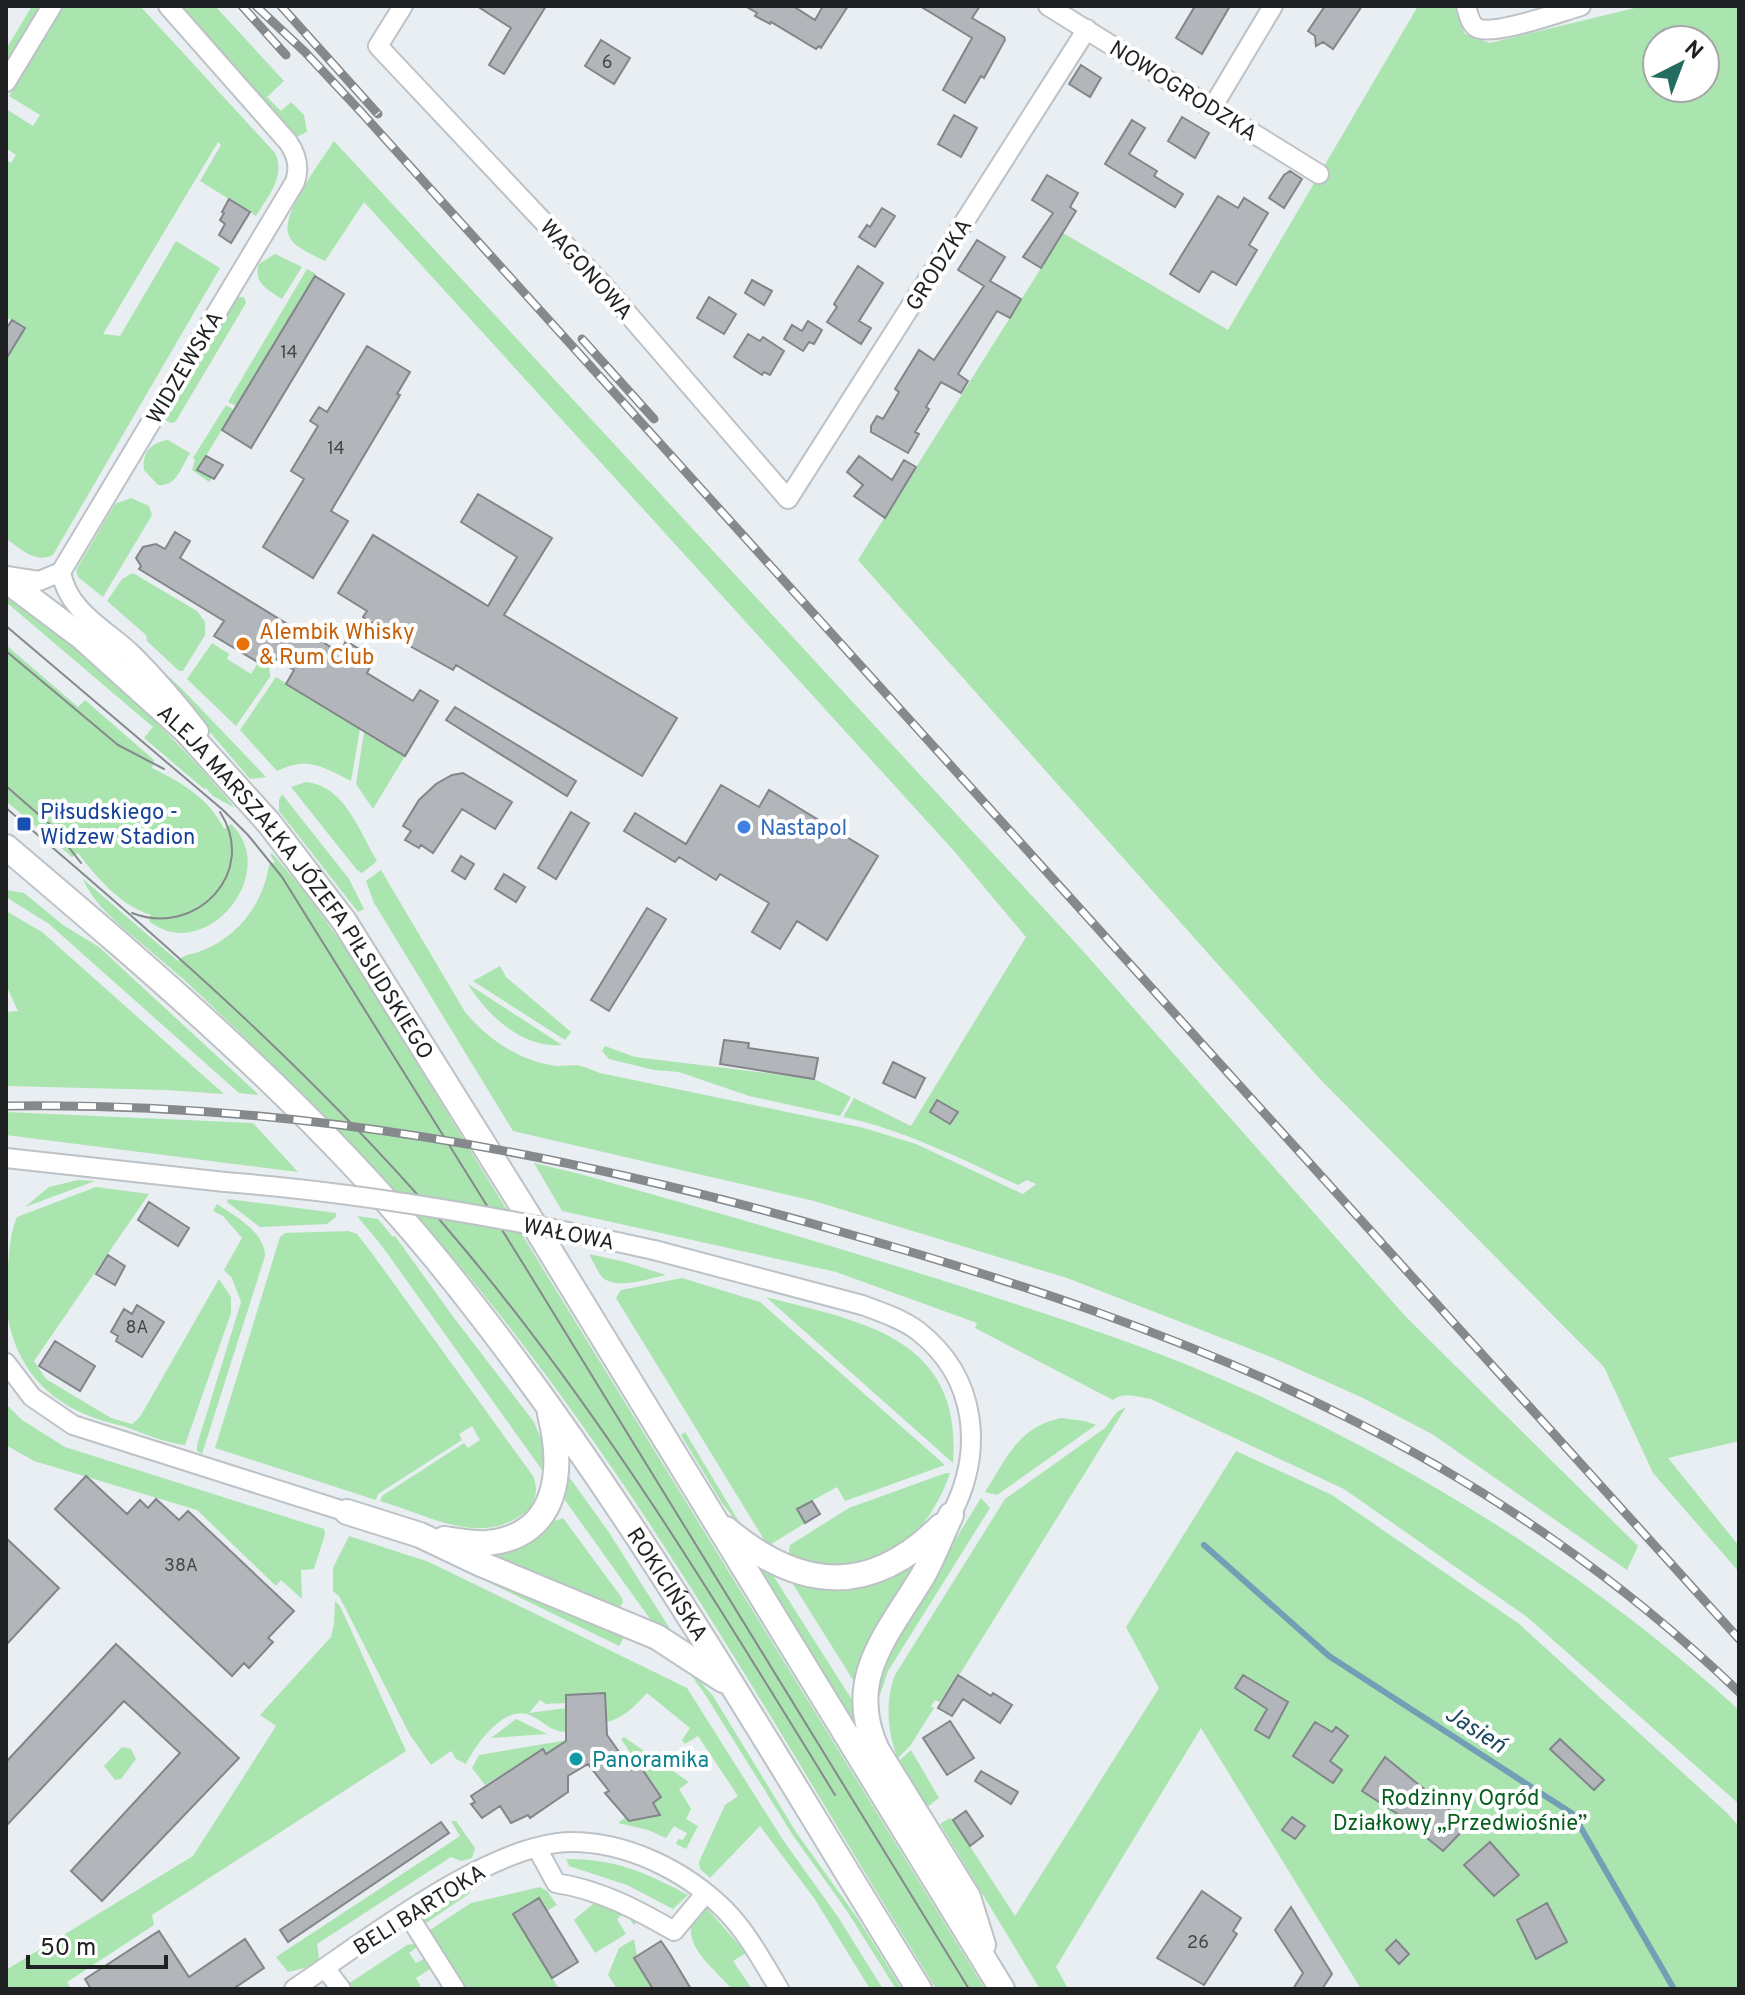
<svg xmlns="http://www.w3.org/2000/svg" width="1745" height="1995" font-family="Overpass,sans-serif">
  <rect width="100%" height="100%" fill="#e9eef2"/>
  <path fill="#aae4af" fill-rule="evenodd" d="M32 6H43L6 68V49Z
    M62 6H140L275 153C286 176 268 196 256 216L200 181 221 145 218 142 103 334 120 336 176 241 220 268 53 555C35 564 22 549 6 539V359L25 328 6 317V160L11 163 16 155 6 148V109L33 126 40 115 9 96Z
    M176 6H215L284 81 267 97 281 111 291 102 304 115 307 132 296 137Z
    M1418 6H1454L1465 34 1490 43 1643 6H1739V1441L1668 1458 1739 1546V1572L1653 1473 1604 1367 1319 1078 858 560 1063 233 1228 330ZM1657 40H1705V88H1657Z
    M334 141 1083 951 1406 1317 1638 1546 1627 1570 1432 1434 1361 1397 1271 1357 1067 1278 814 1201 513 1131 374 903 366 881 381 870 465 1012C487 1038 516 1059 550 1065 559 1067 567 1065 576 1065 584 1066 592 1070 600 1073L864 1128 916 1144 1023 1194 1036 1184 1027 1180 1018 1185C961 1159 905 1130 843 1117L854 1098 911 1126 1026 937 954 851 364 202 325 261C314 255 294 248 289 236 279 215 322 160 334 141Z
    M275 254 302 267 282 299C267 289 253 283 259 264Z
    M307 269 316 274 236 406 228 402Z
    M238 297H244L246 303 176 421 173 423 168 422 165 418 167 411Z
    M226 405 234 410 198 469 212 478 209 482 192 470 195 460 193 458Z
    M168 440 190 453C181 468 176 487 158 485L144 470C142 452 151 443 168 440Z
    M131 498 149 506 152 515 103 597 78 577 76 570 115 504Z
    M133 573 197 611 205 622V635L183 671H179L147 641 146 635 107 601 122 579Z
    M6 597C91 656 169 729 235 808L213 796 206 788 204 789 144 738 153 727 6 602Z
    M212 643 229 654 227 659 251 674 262 657 269 663 270 677 236 726 187 679Z
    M6 645 78 707 85 700 154 760 152 768C181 782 210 799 224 829L231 824C282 873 205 966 149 921L151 915C121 906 96 877 78 853L72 857 6 801Z
    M139 649 182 689 266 777 250 779Z
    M276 677 360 729 351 781C323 767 308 756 277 771L240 730Z
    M364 732 405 756 373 809 356 784Z
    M306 782C345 786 359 831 377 861L362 873 357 870 291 787Z
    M282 794 349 879 364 909 358 912 279 811V800Z
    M272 853 304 891 351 956 985 1989H936C787 1749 651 1498 471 1279 393 1185 307 1096 218 1012 198 992 177 973 155 955 130 933 97 911 83 879L178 961C185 953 192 955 201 951 238 937 263 904 269 865L275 862 270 855Z
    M6 890 24 893 63 925 99 947 259 1095 239 1093 49 924 6 897Z
    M6 911 42 932 224 1094 165 1090 6 1086V1012L18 1011 6 985Z
    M500 966 506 977 571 1032 565 1040 473 981Z
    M468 984 562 1045C523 1049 487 1015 468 984Z
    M605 1046 635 1057 814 1079 851 1097 840 1116 749 1096 679 1072 654 1070 617 1061 609 1059 602 1051Z
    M6 1112 253 1123 298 1172 6 1135Z
    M534 1163 580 1174C720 1213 859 1253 997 1298 1081 1325 1165 1353 1246 1390 1425 1470 1594 1578 1739 1710V1804L1527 1617 1344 1489 1151 1399C1138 1397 1124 1391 1113 1400L975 1328 977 1323 836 1272 562 1211Z
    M78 1180 95 1181 25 1207 49 1187Z
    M96 1187 149 1194 34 1361 46 1379 111 1418 132 1424 140 1417 219 1279 231 1297V1313L185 1445C166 1443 145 1434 126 1427 111 1423 94 1419 80 1412 26 1387 1 1335 7 1277 9 1257 9 1236 17 1217Z
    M228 1199 336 1213V1217L327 1224 260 1227 227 1202Z
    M217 1204C235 1216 265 1232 265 1256L202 1454 197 1451V1445L241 1302 232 1278 224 1270 242 1238 223 1216 213 1211Z
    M357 1216 378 1219 393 1237 395 1236 451 1314 534 1422 546 1451 547 1477 382 1246Z
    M348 1231 357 1234 371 1252 533 1476C539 1490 536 1505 523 1514 478 1547 427 1514 380 1501L382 1496 464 1443 468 1448 480 1440 472 1426 459 1434 462 1440 378 1494 376 1500 215 1448 280 1237 285 1233Z
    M589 1254 625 1262 666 1275C649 1278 617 1291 602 1277 597 1271 593 1261 589 1254Z
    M682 1278 760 1302 945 1465 845 1501 837 1487 797 1509 805 1523 820 1514 768 1546 616 1298 621 1290Z
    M766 1297C862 1322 963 1337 953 1463Z
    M6 1404 22 1420 65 1447 324 1529 325 1534 314 1569 301 1570 302 1599 281 1580 276 1586 197 1510 34 1461 6 1445Z
    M1126 1407 960 1674H957L940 1702 935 1700 931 1706 934 1708 910 1746 898 1758C887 1733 885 1701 895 1675L1005 1499 1105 1428 1117 1412Z
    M1061 1418 1085 1421 1096 1425 997 1495 985 1492C1007 1458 1018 1427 1061 1418Z
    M685 1432 747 1535 722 1503 681 1435Z
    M1236 1451 1332 1495 1518 1623 1727 1813 1739 1826V1989H1361L1201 1728 1056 1967 1068 1989H1040L940 1824 950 1818 953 1820 1015 1916 1159 1688 1126 1627Z
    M946 1473H950C930 1531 890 1568 825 1566 813 1566 800 1561 788 1558L790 1545 849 1508Z
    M567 1474 608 1531 672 1632 655 1626 562 1496Z
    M981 1498 990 1508 888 1671 877 1704 874 1690 885 1653Z
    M563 1518 622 1598 623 1603 616 1611 484 1558 549 1519 552 1522Z
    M349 1536 429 1562 687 1688 783 1840 838 1917 883 1989H870L814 1898 760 1826 710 1878 700 1869 699 1862 725 1805 738 1796 698 1736 685 1744 682 1740 690 1728 647 1693C636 1705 623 1719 606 1722L604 1693 566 1695V1703L546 1704 540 1700 529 1713 566 1708V1723L571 1732C552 1733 547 1724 532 1716 506 1702 476 1744 466 1764L456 1759 451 1751 431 1765 410 1735 339 1596 333 1591V1568Z
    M925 1555 858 1683 853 1680 791 1581 811 1586Z
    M748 1561 774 1577 854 1703 856 1724 850 1727Z
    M476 1572 627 1632 619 1646 478 1577Z
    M335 1601 340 1606 406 1751 152 1915 154 1925 67 1982 71 1989H6V1970L193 1856 276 1726 260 1715 331 1637 334 1624Z
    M680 1659 713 1696 796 1832 858 1919 902 1989H896L847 1911 792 1834 706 1696Z
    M516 1719 547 1734 491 1738Z
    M624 1737 689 1782 679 1789 691 1809 686 1819 698 1826 686 1849 676 1844 678 1839 683 1840 687 1833 674 1826 666 1838 648 1830 618 1823 626 1817 630 1821 643 1816 646 1818 660 1814 653 1803 661 1797 621 1739Z
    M568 1740 547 1754 543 1749 485 1785 472 1768 479 1755Z
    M122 1747 131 1749 136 1759 121 1779 115 1780 104 1766Z
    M911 1750 939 1798 927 1807 899 1761Z
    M451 1821H456L475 1848 472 1858 461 1861 451 1857 317 1944 319 1959 305 1968 288 1972 276 1957 460 1836Z
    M566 1859C616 1859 645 1872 688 1895L673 1909 627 1885 569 1866Z
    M469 1886 470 1893 423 1925 426 1913Z
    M540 1887 547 1891 557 1905 547 1911 539 1898 513 1914 559 1989H463L427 1932 471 1903Z
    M599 1899 628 1910 636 1923 634 1925 625 1913 617 1919 626 1934 595 1953 574 1920Z
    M705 1906 746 1953 733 1961 752 1989H732C711 1965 669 1936 705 1906Z
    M634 1939 637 1956 634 1958 653 1989H617L608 1975 619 1948Z
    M413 1944 417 1947 409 1953 416 1963 424 1959 430 1969 416 1978 422 1989H347L345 1986 407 1945Z"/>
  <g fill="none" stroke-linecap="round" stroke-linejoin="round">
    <path stroke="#749eb5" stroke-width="6" d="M1204 1545 1329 1656 1573 1814 1674 1989"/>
  </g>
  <path fill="#b2b6ba" stroke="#82868a" stroke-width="2" d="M477 6H546L504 74 489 65 511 28Z
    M745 6H793L815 20 823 6H848L821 48 819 46 816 49 771 22 770 24 755 16 757 13Z
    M920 6H980L972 18 1004 37 1005 40 984 78 981 76 965 103 943 90 972 38Z
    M1195 6H1230L1202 54 1176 38Z
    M1325 6H1362L1333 49 1323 42 1316 46 1315 36 1308 31Z
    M601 40 630 58 614 84 585 66Z
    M1081 65 1101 78 1090 97 1069 84Z
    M954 115 977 128 961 157 938 144Z
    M1182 117 1209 133 1195 158 1168 141Z
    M1132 120 1145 128 1129 154 1157 171 1154 176 1183 194 1175 207 1105 164Z
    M1290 171 1302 179 1284 208 1269 198 1284 175Z
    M1047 175 1078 193 1070 207 1076 211 1041 268 1023 257 1053 213 1032 200Z
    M1218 196 1238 208 1244 198 1268 213 1249 245 1257 250 1236 285 1212 271 1199 292 1170 274Z
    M229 199 250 212 231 243 219 235 225 224 220 220 224 213 222 212Z
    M882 208 895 216 875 247 859 237 867 225 870 227Z
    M977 240 1005 257 990 281 1021 299 1010 318 997 311 958 374 968 381 961 393 941 382 926 407 929 409 915 432 919 434 908 453 871 432V426L877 416 883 419 899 392 895 389 919 350 934 360 984 286 958 270Z
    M858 266 883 283 859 321 871 328 861 344 827 322 837 307 834 304Z
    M315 276 344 294 251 448 222 430Z
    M752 280 772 291 764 305 745 293Z
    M709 297 736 314 724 334 697 318Z
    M12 320 25 328 6 359V329Z
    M808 321 822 330 814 344 809 342 803 351 784 339 792 325 802 331Z
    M748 334 760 341 763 337 784 351 770 375 764 372 762 375 734 357Z
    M367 346 410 372 397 394 400 395 331 511 348 521 313 578 263 547 304 479 291 471 318 426 310 421 319 407 327 412Z
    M206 456 223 465 214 479 197 470Z
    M859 456 892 480 904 460 916 467 885 518 854 496 863 485 847 472Z
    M478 494 552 538 504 615 677 718 642 776 456 665 453 670 399 640 363 617 367 611 338 593 373 535 488 606 517 557 461 522Z
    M175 532 190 541 180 558 310 638 312 635 340 653 346 641 364 652 360 658 371 665 367 673 413 701 420 690 438 701 405 756 286 684 294 670 265 653 259 663 214 636 224 621 139 569 141 566 136 558 143 547 156 544 165 549Z
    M455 707 576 781 567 796 446 720Z
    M463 773 512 802 495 829 462 809 433 853 421 845 419 848 405 840 411 831 403 826 419 800 436 784 452 775Z
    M721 785 759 807 769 790 878 856 827 940 797 921 780 949 752 932 769 903 720 874 716 880 679 857 675 862 624 831 635 813 686 844Z
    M571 812 589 823 556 879 538 868Z
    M461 856 474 864 465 879 452 871Z
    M504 874 525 887 516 902 495 889Z
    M647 908 666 919 609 1011 591 1000Z
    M724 1040 749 1043 748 1048 818 1058 814 1079 720 1064Z
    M893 1062 925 1078 915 1098 883 1083Z
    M937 1100 958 1112 950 1124 930 1112Z
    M149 1202 189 1228 178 1246 138 1220Z
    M108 1255 125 1266 115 1285 96 1274Z
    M137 1305 164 1322 142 1357 116 1341 118 1336 111 1332 124 1309 132 1314Z
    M55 1341 95 1366 80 1391 39 1366Z
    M86 1476 127 1514 140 1500 148 1508 156 1499 179 1520 188 1511 294 1611 268 1638 273 1642 249 1668 244 1663 232 1676 55 1509Z
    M812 1501 820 1514 805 1523 797 1509Z
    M6 1538 59 1588 6 1645Z
    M116 1644 239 1758 102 1901 71 1871 180 1753 124 1701 6 1826V1762Z
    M958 1675 991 1696 993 1693 1012 1705 1000 1723 963 1699 952 1716 938 1708Z
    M1243 1675 1288 1702 1269 1738 1255 1730 1267 1709 1235 1688Z
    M605 1693 607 1735 632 1770 640 1766 661 1797 653 1803 660 1815 629 1821 605 1793 609 1791 588 1764 568 1776V1792L530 1818 528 1815 511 1823 500 1806 482 1818 471 1804 475 1802 471 1796 543 1749 546 1754 566 1741V1695Z
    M950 1721 974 1758 947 1775 923 1738Z
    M1315 1722 1332 1732 1336 1727 1348 1736 1330 1761 1342 1770 1333 1783 1293 1756Z
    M1560 1739 1604 1780 1594 1790 1550 1749Z
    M1385 1757 1468 1825 1443 1851 1396 1813 1362 1791Z
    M981 1771 1018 1792 1011 1804 975 1781Z
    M966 1811 983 1836 970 1846 953 1820Z
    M1292 1817 1305 1826 1295 1839 1282 1830Z
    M441 1822 449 1833 288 1942 280 1930Z
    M1490 1842 1519 1875 1494 1896 1464 1865Z
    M1202 1891 1241 1918 1233 1931 1237 1934 1204 1985 1157 1958Z
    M539 1898 578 1962 552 1978 513 1914Z
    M1547 1903 1567 1942 1536 1959 1517 1920Z
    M1291 1907 1332 1974 1322 1989H1293L1303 1973 1275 1930Z
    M159 1931 189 1977 245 1939 264 1968 233 1989H91L85 1979Z
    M1396 1940 1409 1954 1399 1964 1386 1950Z
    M661 1941 670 1954 691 1989H653L634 1958Z"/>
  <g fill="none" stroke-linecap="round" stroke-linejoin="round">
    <defs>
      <path id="minor" d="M403 6 378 46 603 285 788 499 1087 29
        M1048 6 1319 174
        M1466 6C1468 13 1470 24 1477 28 1495 36 1560 12 1581 6
        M6 82 52 6
        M1212 108 1273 6
        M61 572C68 612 106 629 133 655 156 678 179 705 199 731
        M6 576 39 581 61 572 295 182C300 167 297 155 288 142L168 6
        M6 1158 225 1182
        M654 1250 862 1305C881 1312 902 1319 918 1331 978 1378 984 1452 951 1515
        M6 1363 32 1397 73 1425 347 1512
        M537 1848 556 1883C600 1890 636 1909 674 1931L705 1894
        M407 1913 455 1989
        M325 1968 341 1989
        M294 1989C363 1943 489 1843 571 1842 627 1842 684 1870 724 1909 747 1932 763 1962 779 1989"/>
      <g id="major">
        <path id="s1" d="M6 580 83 638 186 731 269 823 344 921 536 1228 1002 1989"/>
        <path id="s2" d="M6 847C158 976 311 1106 438 1261 622 1487 765 1742 919 1989"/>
        <path d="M347 1512 420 1535 481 1564 657 1637 723 1680"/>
        <path d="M951 1515C941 1536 933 1558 922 1577 887 1635 844 1680 877 1750L968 1897 983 1945"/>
        <path d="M726 1529C800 1591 870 1597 941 1526"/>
        <path d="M444 1539C458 1541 473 1544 487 1543 559 1536 564 1470 550 1414"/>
      </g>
    </defs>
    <use href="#minor" stroke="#bdc2c6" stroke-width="22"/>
    <use href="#major" stroke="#bdc2c6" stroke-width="28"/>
    <use href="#minor" stroke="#fff" stroke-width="18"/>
    <use href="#major" stroke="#fff" stroke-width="24"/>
    <path stroke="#85898c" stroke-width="2" d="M6 626 223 810 248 835 282 877 527 1270 969 1989
      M6 651 118 745 164 769
      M6 786 54 828 81 863
      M6 808C169 946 329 1086 466 1251 607 1420 720 1608 835 1795
      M132 913C196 938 259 872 220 812"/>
    <defs>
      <path id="rail" d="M242 6 286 55
        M256 6 305 52 361 112 1739 1639
        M281 6 378 114
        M582 339 654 419
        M6 1106C289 1101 567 1153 838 1231 1009 1279 1181 1335 1340 1414 1485 1485 1623 1580 1739 1692"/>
    </defs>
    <use href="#rail" stroke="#85898c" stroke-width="9"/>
    <use href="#rail" stroke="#fff" stroke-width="6" stroke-dasharray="18" stroke-linecap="butt"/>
    <defs>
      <path id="minor-bridge" d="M225 1182C368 1193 513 1219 654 1250"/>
    </defs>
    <use href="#minor-bridge" stroke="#bdc2c6" stroke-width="22" stroke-linecap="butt"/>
    <use href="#minor-bridge" stroke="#fff" stroke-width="18"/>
  </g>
  <circle fill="#e8710a" stroke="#fff" stroke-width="3" cx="243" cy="644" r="8"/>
  <rect fill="#1a4fb4" stroke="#fff" stroke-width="3" x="16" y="816" width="16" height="16" rx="4"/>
  <circle fill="#3f7fe0" stroke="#fff" stroke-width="3" cx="744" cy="827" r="8"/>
  <circle fill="#0f9aa8" stroke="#fff" stroke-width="3" cx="576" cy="1759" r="8"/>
  <g text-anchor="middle" stroke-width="8" stroke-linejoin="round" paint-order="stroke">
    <g font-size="18" fill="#444649">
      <text x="607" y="68">6</text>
      <text x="289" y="358">14</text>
      <text x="336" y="454">14</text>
      <text x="137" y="1333">8A</text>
      <text x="181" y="1571">38A</text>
      <text x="1198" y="1948">26</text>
    </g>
    <g font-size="22" fill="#1f2123" stroke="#fff">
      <text transform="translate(1184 90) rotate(32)" y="8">NOWOGRODZKA</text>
      <text transform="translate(938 264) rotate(-58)" y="8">GRODZKA</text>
      <text transform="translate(587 269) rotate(48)" y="8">WAGONOWA</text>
      <text transform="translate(184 367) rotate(-59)" y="8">WIDZEWSKA</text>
      <text dy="8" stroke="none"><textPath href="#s1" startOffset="422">ALEJA MARSZAŁKA JÓZEFA PIŁSUDSKIEGO</textPath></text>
      <text transform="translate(569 1233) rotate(11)" y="8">WAŁOWA</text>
      <text dy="8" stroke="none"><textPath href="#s2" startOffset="996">ROKICIŃSKA</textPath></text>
      <text transform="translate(419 1909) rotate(-32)" y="8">BELI BARTOKA</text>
    </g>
    <g font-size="22" fill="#c56008" stroke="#fff" text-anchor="start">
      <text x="259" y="639">Alembik Whisky<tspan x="259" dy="25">&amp; Rum Club</tspan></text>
    </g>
    <g font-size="22" fill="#164399" stroke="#fff" text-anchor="start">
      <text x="40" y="819">Piłsudskiego -<tspan x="40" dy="25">Widzew Stadion</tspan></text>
    </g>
    <g font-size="22" fill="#366cbe" stroke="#fff" text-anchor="start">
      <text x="760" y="835">Nastapol</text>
    </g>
    <g font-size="22" fill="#0d838f" stroke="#fff" text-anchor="start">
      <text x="592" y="1767">Panoramika</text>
    </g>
    <g font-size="22" fill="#05601f" stroke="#fff">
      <text x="1460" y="1805">Rodzinny Ogród<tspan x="1460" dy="25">Działkowy „Przedwiośnie”</tspan></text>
    </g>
    <g font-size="24" font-style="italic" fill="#1c4960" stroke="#fff">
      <text transform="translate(1476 1729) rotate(33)" y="8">Jasień</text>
    </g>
  </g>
  <rect width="1745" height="1995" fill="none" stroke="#1f2123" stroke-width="16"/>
  <g transform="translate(1681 64) rotate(42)"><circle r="38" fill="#ffffff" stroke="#a5a6a7" stroke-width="2"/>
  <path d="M0-6L14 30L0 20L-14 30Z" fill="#256c60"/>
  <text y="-12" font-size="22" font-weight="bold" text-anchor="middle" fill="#1f2123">N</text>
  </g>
  <path d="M28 1955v12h138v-12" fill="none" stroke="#1f2123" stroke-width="4"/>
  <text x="40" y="1955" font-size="24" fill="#1f2123" stroke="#ffffff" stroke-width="6" paint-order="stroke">50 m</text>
</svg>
